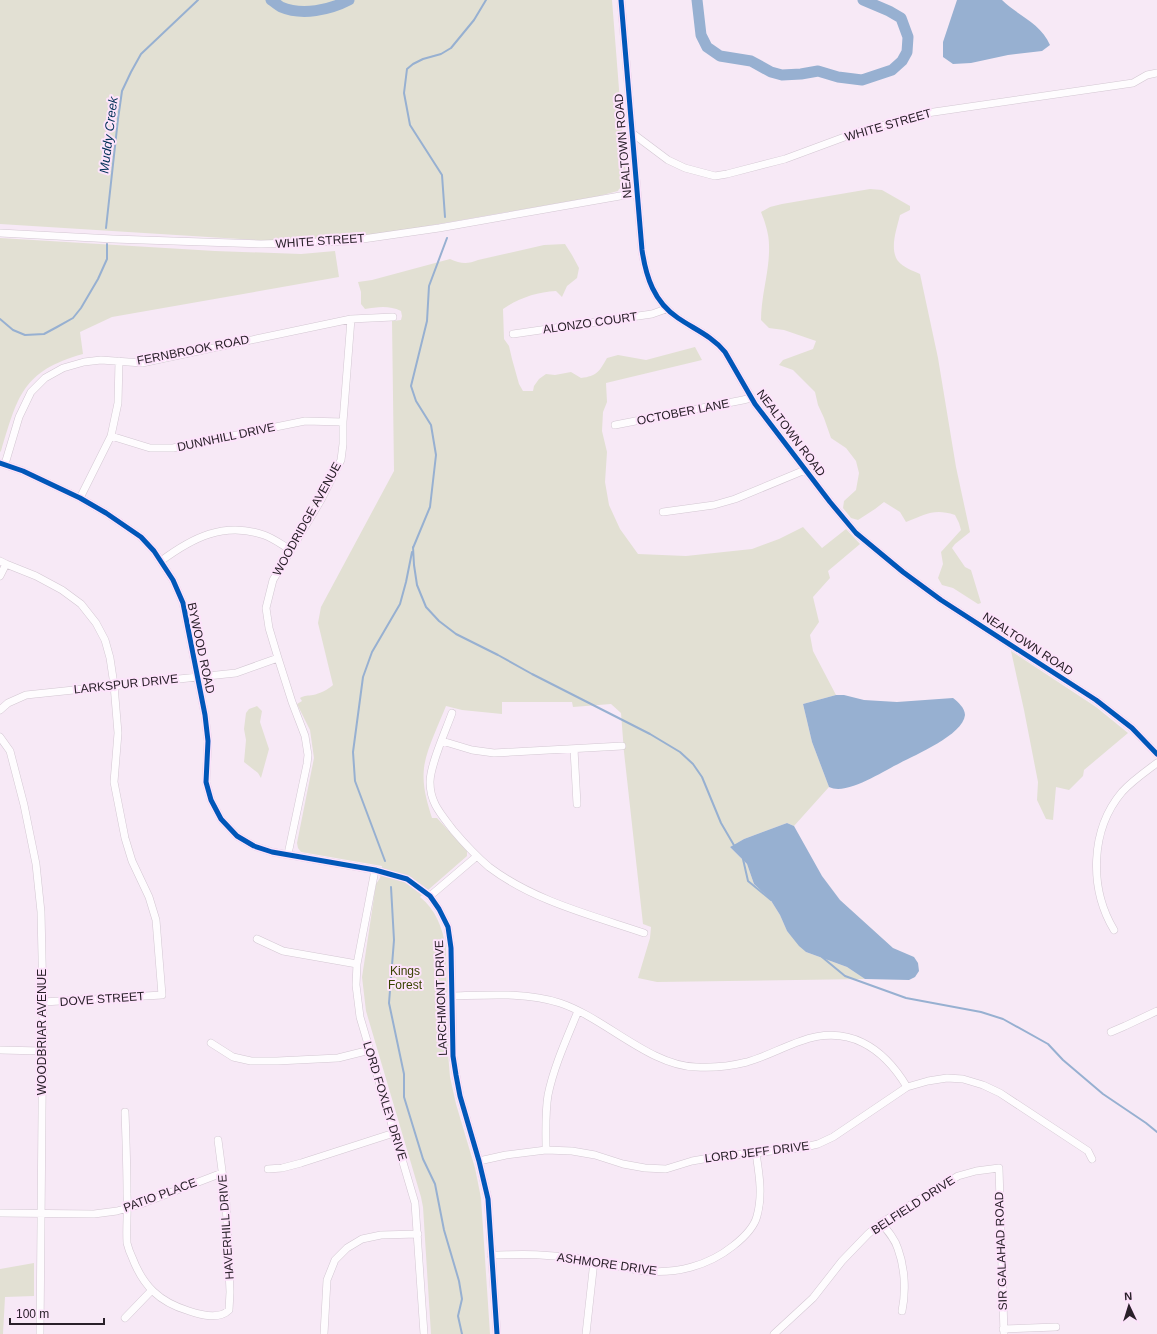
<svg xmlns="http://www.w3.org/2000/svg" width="1157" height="1334" font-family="Helvetica,sans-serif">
  <rect width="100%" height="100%" fill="#f7e9f6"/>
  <path fill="#e2e0d3" d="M0 0H612L626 178 623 187 619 189 618 191 599 196 410 229 362 237 337 239 273 241 0 224Z
    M870 189 882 190 910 206V210L900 215C897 228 889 249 898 261 903 267 913 271 920 274L938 358 956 467 970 532 955 544 952 548 965 567 971 570 981 603 978 604 953 588 942 585 938 578 943 564 941 552 961 530 959 523 955 515C933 508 926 515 906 522L900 512 884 502 875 509 858 520 851 518 843 508 844 501 856 490 859 473 856 461 846 448 831 438 824 418 818 405 815 392 793 370 779 365 783 360 813 349 816 341 784 330 769 328 761 320C761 295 770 270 769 245 769 234 765 222 761 212L770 207 782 204Z
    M0 238 215 251 301 254 335 251 339 277 112 317 80 332 83 354C22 371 18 396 1 451L0 452Z
    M565 244 572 255 579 268 577 278 567 286 562 297 556 291C537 292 519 298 503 309L504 339 509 346 512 359 519 384 523 391H533L534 386 539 379 546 374 555 375 571 372 581 378C597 376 599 372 607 358L618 355 646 360 695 347 702 360 606 383 607 402 603 412 602 431 607 452 605 482 609 505 620 529 638 554 686 556 752 549 779 539 803 527 822 548 846 529 860 544 828 571 830 578 813 597 819 622 810 635 813 651 836 695 803 704 812 742 829 787 794 826 787 823 744 839 730 847 747 864 754 884 770 899 780 915 787 931 806 952 847 967 865 979 657 982 638 978 650 938 651 927 643 924 624 752 621 713 611 704 573 707 572 702H502V714L462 710 446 706C439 724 426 750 424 768 422 786 427 802 432 818H437L467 851V856L420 897C436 910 442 927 446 948L448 1053 450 1077 456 1104 475 1168 481 1198 490 1334H431L423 1207 421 1197 366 1011 362 977 364 964 376 884 380 878 382 866 301 852 298 848 297 843 314 758 310 730 297 704 302 701 300 698C305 695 308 696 313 695 319 694 329 689 333 685L318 623 321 607 394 471 392 321 401 320 402 316 401 311C389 305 377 307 365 309L361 304V292L358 282 372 280 450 259C461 264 468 264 478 260L544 245Z
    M1011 651 1096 707 1128 733 1084 770 1083 776 1069 790 1056 787 1053 820 1046 819 1037 800 1038 782 1024 710Z
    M257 706 262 711 260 722 269 749 261 778 258 773 244 762 246 740 244 729 246 713 249 709Z
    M34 1263V1296L5 1297 3 1334H0V1269Z"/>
  <path fill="#97b0d1" d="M957 0H1002C1018 16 1041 23 1050 45L1042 51 1008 55 971 63 953 64 943 57V42Z
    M836 695H844L864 700 897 702 953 698C958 702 965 708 965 715 963 735 915 755 900 763 883 771 847 796 829 787L812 742 803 704Z
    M787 823 794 826 822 876 840 900 893 948 914 957 918 963 919 971 915 977 909 980 865 979 847 967 806 952 799 946 787 931 780 915 770 899 754 884 747 864 730 847 744 839Z"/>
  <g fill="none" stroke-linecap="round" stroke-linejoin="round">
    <path stroke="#97b0d1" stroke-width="2" d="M445 217 442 175 410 125 404 93 407 69 413 64 423 59 441 54 451 48 474 20 486 0
      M106 228 118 119 122 91 131 72 141 54 198 0
      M0 319 13 330 25 335 44 334 57 327 73 318 81 308 98 279 107 259V244
      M413 547 414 565 417 585 426 607 439 621 456 634 498 655 532 674 650 734 680 752 693 764 702 777 721 823 735 847
      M413 548 430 507 436 455 431 425 416 401 411 386 427 321 429 286 447 238
      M743 859 748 881 771 900
      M385 861 355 781 353 752 363 677 372 652 400 604 406 582 412 552
      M391 887 394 940 389 1003 404 1074V1097L423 1159 435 1184 444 1230 459 1281 462 1299 458 1316 462 1334
      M822 957 845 976 906 998 981 1012 1003 1019 1048 1044 1063 1060 1103 1094 1146 1123 1157 1132"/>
    <path stroke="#97b0d1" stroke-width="11" d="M271 0C274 2 278 5 281 7 302 16 330 10 349 0
      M697 0 701 35 707 47 720 56 751 61 771 72 782 75 801 74 818 71 838 77 862 80 892 70 902 61 907 52 908 37 901 18 889 11 863 0"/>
    <defs>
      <path id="minor" d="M621 0 642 250C646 277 654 302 678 318 694 329 712 336 725 352L755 404 830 502 856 533 903 572 941 600 1096 700 1132 728 1157 754
        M632 133 668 160 685 168 715 176 727 174 785 159 858 132 927 113 1133 83 1147 75 1157 73
        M0 233 113 239 261 244 349 241 439 228 637 193
        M513 334 652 314 666 309
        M615 425 743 400 751 398
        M111 436 150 448H173L305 421 343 422
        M0 463 23 471 80 498 106 513 141 537 154 551 173 580 183 603 205 715 208 741 206 782 211 800 221 819 237 836 254 846 272 852 375 870 407 879 430 896 439 909 448 927 451 948 453 1056 456 1075 460 1096 479 1161 488 1199 497 1334
        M5 464 19 417 31 392 45 378 63 368 84 362 101 360 142 363 351 319 393 317
        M80 498 111 436 118 403 119 361
        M663 512 714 505 735 499 805 470
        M0 561 6 564 36 576 62 590 81 604 96 623 105 640 110 658 114 685 118 733 114 782 125 838 132 861 149 897 156 920 162 995 43 1002
        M161 561C192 538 224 521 264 535 273 538 282 545 291 550
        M0 576 6 564
        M0 710 8 703 26 695 236 673 278 658
        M452 713C446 730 430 765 430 782 430 803 441 814 453 830 464 843 476 856 489 867 534 901 591 915 644 933
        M0 737 10 751 24 805 36 864 41 912 43 1002 40 1334
        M442 741 472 750 494 753 622 746
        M574 749 577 804
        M288 854 307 764 308 755 305 736 292 702 278 658 269 628 266 608 273 580 321 500 341 460 343 444V422L351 319
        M375 870 357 964 356 985 360 1017 415 1203 424 1334
        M430 896 477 856
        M1114 930C1089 888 1090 830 1122 792 1132 781 1145 772 1157 763
        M257 939 283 951 357 964
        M452 996C488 995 526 992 560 1003 605 1018 650 1066 696 1067 712 1068 731 1066 747 1062 765 1057 783 1047 801 1041 848 1024 883 1047 907 1087
        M1111 1032 1125 1026 1157 1011
        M211 1043 233 1057 251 1061H277L338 1058 370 1050
        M0 1050 42 1051
        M125 1112C126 1139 127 1167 127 1194 128 1210 126 1227 127 1243 128 1247 130 1253 132 1257 143 1286 159 1302 189 1311 201 1315 219 1320 229 1310L230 1292 226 1201 218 1140
        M546 1150C546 1131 545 1113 548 1095 554 1066 567 1038 578 1011
        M479 1161 506 1155 546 1150 572 1151 595 1155 623 1164 645 1168 666 1169 692 1161 715 1157 801 1148 818 1144 833 1137 907 1087 928 1081 947 1078 963 1079 983 1085 1000 1093 1088 1151 1092 1159
        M268 1169 282 1168 301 1163 394 1133
        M0 1213 94 1214 117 1211 141 1204 222 1173
        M881 1223C888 1231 895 1239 898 1249 905 1268 906 1292 902 1311
        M491 1255C507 1255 524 1254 540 1255 558 1256 577 1258 594 1261 611 1264 628 1269 645 1271 676 1274 708 1266 733 1246 742 1239 754 1228 757 1216 763 1194 759 1174 756 1153
        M125 1318 151 1291
        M1003 1329 1056 1327
        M324 1334 327 1280 335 1260 347 1248 362 1239 381 1235 418 1234
        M586 1334 594 1261
        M774 1334 813 1298 842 1261 868 1234 881 1223 958 1176 976 1171 999 1168 1004 1334"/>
    </defs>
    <use href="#minor" stroke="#d3c7d2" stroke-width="8"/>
    <use href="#minor" stroke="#fefcfe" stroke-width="7"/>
    <defs>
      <path id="cycleway" d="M621 0 642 250C646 277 654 302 678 318 694 329 712 336 725 352L755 404 830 502 856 533 903 572 941 600 1096 700 1132 728 1157 754
        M0 463 23 471 80 498 106 513 141 537 154 551 173 580 183 603 205 715 208 741 206 782 211 800 221 819 237 836 254 846 272 852 375 870 407 879 430 896 439 909 448 927 451 948 453 1056 456 1075 460 1096 479 1161 488 1199 497 1334"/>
    </defs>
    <use href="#cycleway" stroke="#fde3fb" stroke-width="8"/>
    <use href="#cycleway" stroke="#0057b8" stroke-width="5"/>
  </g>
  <g text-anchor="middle" stroke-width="4" stroke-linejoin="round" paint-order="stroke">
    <g font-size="12" fill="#292029" stroke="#fde3fb">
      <text transform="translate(888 125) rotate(-16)" y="4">WHITE STREET</text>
      <text transform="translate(623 146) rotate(-95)" y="4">NEALTOWN ROAD</text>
      <text transform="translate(320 241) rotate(-4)" y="4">WHITE STREET</text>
      <text transform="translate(590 323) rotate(-8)" y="4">ALONZO COURT</text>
      <text transform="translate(193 350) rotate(-11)" y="4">FERNBROOK ROAD</text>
      <text transform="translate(683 412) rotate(-11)" y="4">OCTOBER LANE</text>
      <text transform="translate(791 433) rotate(53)" y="4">NEALTOWN ROAD</text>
      <text transform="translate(226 437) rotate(-12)" y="4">DUNNHILL DRIVE</text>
      <text transform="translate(307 519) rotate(-61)" y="4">WOODRIDGE AVENUE</text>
      <text transform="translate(1028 644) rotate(33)" y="4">NEALTOWN ROAD</text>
      <text transform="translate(201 648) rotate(78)" y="4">BYWOOD ROAD</text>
      <text transform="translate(126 684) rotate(-6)" y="4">LARKSPUR DRIVE</text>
      <text transform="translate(441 998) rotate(-92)" y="4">LARCHMONT DRIVE</text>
      <text transform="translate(102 999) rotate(-4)" y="4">DOVE STREET</text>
      <text transform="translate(42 1032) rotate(-90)" y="4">WOODBRIAR AVENUE</text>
      <text transform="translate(385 1101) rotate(73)" y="4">LORD FOXLEY DRIVE</text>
      <text transform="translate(757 1152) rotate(-7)" y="4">LORD JEFF DRIVE</text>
      <text transform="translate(160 1195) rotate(-20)" y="4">PATIO PLACE</text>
      <text transform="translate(913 1205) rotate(-33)" y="4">BELFIELD DRIVE</text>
      <text transform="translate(226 1227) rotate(-94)" y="4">HAVERHILL DRIVE</text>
      <text transform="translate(1001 1251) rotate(-92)" y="4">SIR GALAHAD ROAD</text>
      <text transform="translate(607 1264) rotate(8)" y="4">ASHMORE DRIVE</text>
    </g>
    <g font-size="12" fill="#394300" stroke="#fde3fb">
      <text x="405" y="975">Kings<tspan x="405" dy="14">Forest</tspan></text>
    </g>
    <g font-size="13" font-style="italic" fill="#003056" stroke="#fde3fb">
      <text transform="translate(108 135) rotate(-83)" y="5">Muddy Creek</text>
    </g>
  </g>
  <g transform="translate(1129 1306) rotate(356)" stroke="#fde3fb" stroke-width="3" paint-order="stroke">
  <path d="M0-3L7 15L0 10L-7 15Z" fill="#292029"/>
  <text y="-6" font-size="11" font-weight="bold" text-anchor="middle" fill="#292029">N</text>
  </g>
  <path d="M10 1318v6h94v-6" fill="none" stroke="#292029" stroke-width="2"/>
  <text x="16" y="1318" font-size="12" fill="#292029" stroke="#fde3fb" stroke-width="3" paint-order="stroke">100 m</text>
</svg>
